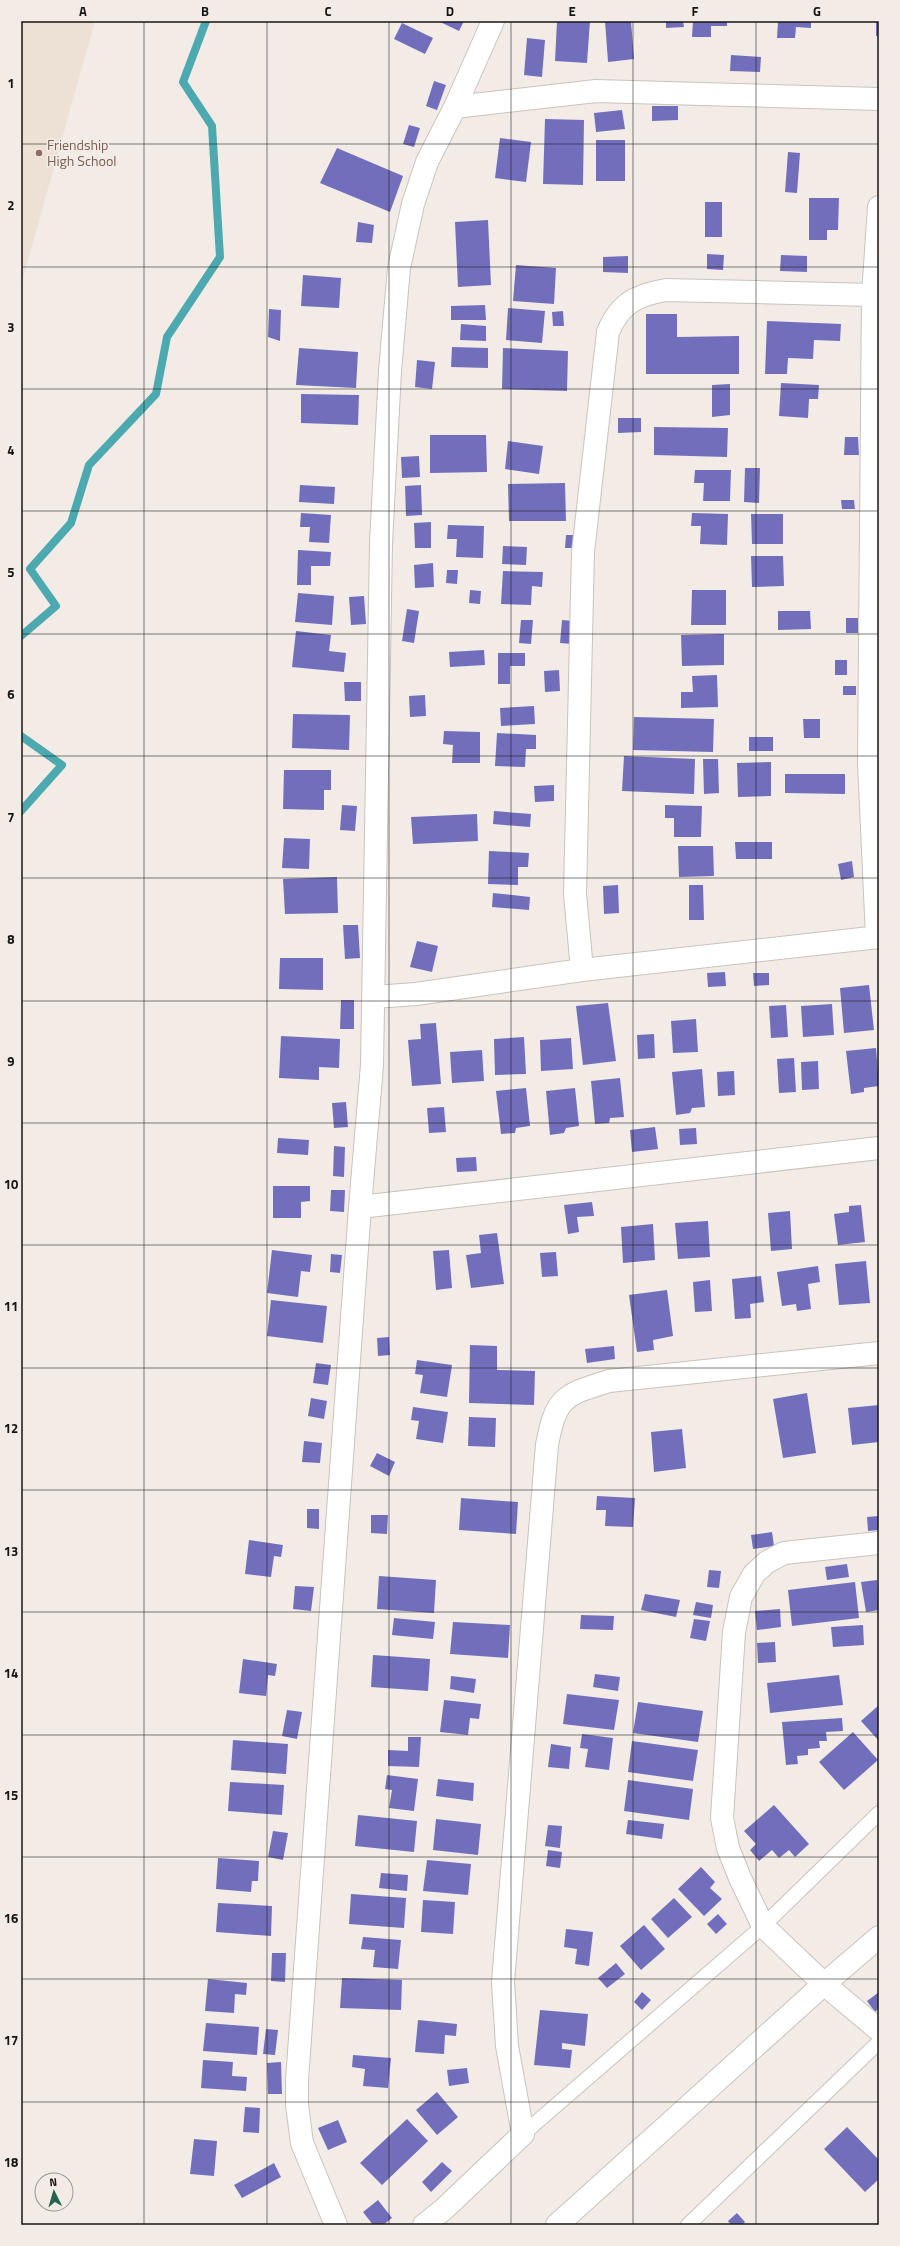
<svg xmlns="http://www.w3.org/2000/svg" width="900" height="2246" font-family="'Titillium Web',sans-serif">
  <rect width="100%" height="100%" fill="#f3ece6"/>
  <path fill="#ede0d4" d="M21 21H95L21 285Z"/>
  <g fill="none" stroke-linecap="round" stroke-linejoin="round">
    <path stroke="#4ca9b0" stroke-width="8" d="M21 636 56 606 30 569 71 523 89 465 156 394 167 337 220 257 212 126 183 82 206 21
      M21 736 62 765 21 811"/>
  </g>
  <path fill="#716fbc" d="M438 21H464L459 31Z
    M557 21H590L587 63 555 61Z
    M605 21H631L634 59 608 62Z
    M666 21H683L684 27 666 28Z
    M693 21H727V26H711V37H692Z
    M778 21H811V28L796 27 795 38H777Z
    M876 21H879V36H876Z
    M402 23 433 38 425 54 394 39Z
    M527 38 545 40 542 77 524 75Z
    M731 55 761 57 760 72 730 71Z
    M434 81 446 85 437 110 426 106Z
    M652 106H678V120L652 121Z
    M622 110 625 129 596 132 594 113Z
    M545 119 584 120 583 185 543 184Z
    M409 125 420 128 414 147 403 144Z
    M500 138 531 142 526 182 495 178Z
    M596 140H625V181H596Z
    M337 148 403 176 390 212 320 183Z
    M788 152 800 153 797 193 785 192Z
    M809 198H839L838 230H827V240H809Z
    M705 202H722V237H705Z
    M488 220 491 285 458 287 455 222Z
    M358 222 374 225 372 243 356 242Z
    M707 254 724 255 723 270 707 269Z
    M781 255 807 256V272L780 271Z
    M628 256V273L603 272V257Z
    M516 265 556 268 554 304 513 301Z
    M303 275 341 278 339 308 301 306Z
    M485 305 486 320H451V306Z
    M508 308 545 311 542 343 506 340Z
    M269 309 281 310 280 341 268 337Z
    M563 311 564 326H553L552 312Z
    M646 314H677V337L739 336V374H646Z
    M767 321 841 324 840 341 814 340 813 359 788 358 787 374H765Z
    M461 324 486 326V341L460 340Z
    M452 347 488 348V368L451 367Z
    M299 348 358 352 356 388 296 385Z
    M503 348 568 351 567 391 502 389Z
    M417 360 435 362 432 389 415 387Z
    M781 383 819 385 818 399H809L808 418 779 416Z
    M730 384V415L712 417V385Z
    M301 394 359 395 358 425 301 423Z
    M618 418H641V432L618 433Z
    M654 427 728 428 727 457 654 455Z
    M430 435H486L487 472 430 473Z
    M845 437H858L859 455H844Z
    M508 441 543 446 539 474 505 469Z
    M419 456 420 477 402 478 401 457Z
    M745 468H760L759 503 744 502Z
    M695 470H731L730 501H703L704 483H694Z
    M565 483 566 521H509L508 484Z
    M300 485 335 487 334 504 299 502Z
    M421 485 422 515 406 516 405 486Z
    M841 500H854L855 509H842Z
    M301 513 331 515 329 543 309 542 310 527H300Z
    M692 513 728 514 727 545 700 544 701 526H691Z
    M751 514H783V544H752Z
    M431 522V548H415L414 523Z
    M448 525 484 526 483 558 456 557 457 539H447Z
    M566 535H575V548H565Z
    M503 546 527 547 526 565 502 564Z
    M298 550 331 552 330 566H311V585H297Z
    M751 556H783L784 586 752 587Z
    M433 563 434 587 415 588 414 565Z
    M447 570H458L457 584 446 583Z
    M503 571 543 572 542 587 532 586 531 605 501 604Z
    M470 590 481 591 480 604 469 603Z
    M692 590H726V625H691Z
    M298 593 334 596 332 625 295 622Z
    M364 596 366 624 351 625 349 597Z
    M407 609 419 611 414 643 402 641Z
    M778 611H810L811 629 778 630Z
    M846 618H858V633H846Z
    M521 620H533L531 644 519 643Z
    M562 620 574 621 572 644 560 643Z
    M296 631 331 635 329 651 346 653 344 672 292 667Z
    M724 634V665L682 666 681 635Z
    M484 650 485 665 450 667 449 652Z
    M498 653H525V666H510V684H498Z
    M835 660H847V675H835Z
    M559 670 560 691 545 692 544 671Z
    M717 675 718 707 681 708V692H693L692 676Z
    M344 682H361V701H345Z
    M843 686H856V695H843Z
    M425 695 426 716 410 717 409 696Z
    M534 706 535 724 501 726 500 708Z
    M293 714 350 715 349 750 292 748Z
    M634 717 714 719 713 752 633 750Z
    M803 719H820V738H804Z
    M444 731 480 732V763H452L453 745 443 744Z
    M497 733 536 735V749H526L525 767 495 766Z
    M749 737H773V751H749Z
    M624 756 695 759 694 794 622 791Z
    M703 759H718L719 793 704 794Z
    M771 762V796L738 797 737 763Z
    M284 770H331V790H324V810L283 809Z
    M785 774H845V794L785 793Z
    M554 785V801L535 802 534 786Z
    M342 805 357 806 355 831 340 830Z
    M665 805 702 806 701 837H674V818H665Z
    M494 811 531 814 530 827 493 824Z
    M477 814 478 841 413 844 411 817Z
    M284 838 310 839 309 869 282 868Z
    M735 842H772V859H736Z
    M678 846H713L714 876 679 877Z
    M489 851 529 853 528 867H518V885L488 884Z
    M852 861 854 877 841 880 838 864Z
    M337 877 338 913 285 914 283 879Z
    M618 885 619 913 604 914 603 886Z
    M689 885H703L704 920H689Z
    M493 893 530 897 529 910 492 907Z
    M343 925H358L360 958 345 959Z
    M417 941 438 946 432 972 410 967Z
    M280 958H323V990L279 989Z
    M725 972 726 986 708 987 707 973Z
    M753 973H769V985L754 986Z
    M869 985 874 1030 844 1033 840 988Z
    M341 1000H354V1029H340Z
    M608 1003 616 1061 583 1065 576 1006Z
    M832 1004 834 1035 803 1037 801 1006Z
    M786 1005 788 1037 771 1038 769 1006Z
    M696 1019 698 1052 673 1053 671 1021Z
    M436 1023 441 1084 412 1086 408 1040 421 1039 420 1024Z
    M654 1034 655 1058 638 1059 637 1035Z
    M281 1036 340 1039 339 1068 319 1067V1080L279 1078Z
    M524 1037 526 1074 495 1075 494 1039Z
    M571 1038 573 1069 541 1071 540 1040Z
    M876 1048 879 1086 864 1088V1092L851 1094 846 1051Z
    M482 1050 484 1081 452 1083 450 1052Z
    M794 1058 796 1092 779 1093 777 1059Z
    M818 1061 819 1089 802 1090 801 1062Z
    M702 1069 705 1107 692 1108 690 1113 676 1115 672 1072Z
    M734 1071 735 1095 718 1096 717 1072Z
    M620 1078 624 1117 610 1118 609 1123 595 1124 591 1081Z
    M526 1088 530 1126 516 1128 515 1133 501 1134 496 1091Z
    M575 1088 579 1126 566 1128 564 1133 550 1135 546 1091Z
    M346 1102 348 1127 334 1128 332 1103Z
    M444 1107 446 1132 429 1133 427 1108Z
    M655 1127 658 1149 632 1152 630 1130Z
    M696 1128 697 1144 680 1145 679 1129Z
    M278 1138 309 1140 308 1155 277 1153Z
    M334 1146 345 1147 344 1177 333 1176Z
    M476 1157 477 1171 457 1172 456 1158Z
    M273 1186H310V1201L301 1202V1218H273Z
    M331 1190H345L344 1212 330 1211Z
    M592 1202 594 1216 577 1217 579 1232 568 1234 564 1205Z
    M861 1205 865 1242 838 1245 834 1214 849 1212V1206Z
    M790 1211 792 1249 771 1251 768 1213Z
    M708 1221 710 1257 678 1259 675 1223Z
    M653 1224 655 1260 623 1263 621 1227Z
    M497 1233 504 1284 471 1288 466 1255 481 1253 479 1235Z
    M272 1250 312 1255 310 1272 301 1271 298 1297 267 1293Z
    M449 1250 452 1288 436 1290 433 1251Z
    M556 1252 558 1276 542 1277 540 1253Z
    M331 1254 342 1255 340 1273 330 1272Z
    M866 1261 870 1303 839 1305 835 1264Z
    M818 1266 820 1282 808 1284 811 1309 797 1311 796 1304 782 1306 777 1272Z
    M761 1276 764 1302 750 1304 751 1318 735 1319 732 1279Z
    M710 1280 712 1311 695 1312 693 1282Z
    M667 1290 673 1336 653 1340 654 1350 637 1352 629 1295Z
    M271 1300 327 1306 323 1343 267 1336Z
    M389 1337 390 1355 378 1356 377 1338Z
    M470 1345 497 1346V1370L535 1371 534 1405 469 1403Z
    M614 1346 615 1359 587 1363 585 1349Z
    M417 1360 452 1365 447 1397 420 1393 423 1375 415 1374Z
    M316 1363 331 1365 328 1385 313 1383Z
    M807 1393 816 1453 783 1458 773 1399Z
    M311 1398 327 1401 324 1419 308 1416Z
    M879 1405V1442L852 1445 848 1408Z
    M413 1407 448 1412 443 1443 416 1439 419 1421 411 1420Z
    M469 1417 496 1418 495 1447 468 1446Z
    M682 1429 686 1468 654 1472 651 1432Z
    M304 1441 322 1443 320 1463 302 1462Z
    M377 1453 395 1462 389 1476 370 1466Z
    M597 1496 635 1498 633 1527 605 1526 606 1510H596Z
    M461 1498 518 1502 516 1534 459 1530Z
    M307 1509H319V1529L307 1528Z
    M371 1515H388L387 1534 371 1533Z
    M879 1516V1530L868 1531 867 1517Z
    M772 1532 774 1546 753 1549 751 1535Z
    M249 1540 283 1545 281 1557 274 1556 271 1577 245 1574Z
    M847 1564 849 1577 827 1580 825 1567Z
    M709 1570 721 1571 719 1588 707 1587Z
    M379 1576 436 1580 434 1613 377 1609Z
    M877 1580 879 1610 866 1612 861 1582Z
    M855 1582 859 1618 792 1626 788 1590Z
    M295 1586 314 1587 311 1611 293 1609Z
    M645 1594 680 1600 676 1617 641 1610Z
    M696 1602 713 1605 711 1618 693 1615Z
    M780 1609 781 1627 757 1630 755 1611Z
    M581 1615 614 1616 613 1630 580 1629Z
    M394 1618 435 1622 433 1639 392 1635Z
    M694 1619 710 1621 706 1641 690 1638Z
    M453 1622 510 1625 508 1658 450 1654Z
    M863 1625 864 1645 833 1647 831 1627Z
    M775 1642 776 1662 758 1663 757 1643Z
    M373 1655 430 1659 428 1691 371 1687Z
    M243 1659 277 1664 275 1676 268 1675 266 1696 239 1693Z
    M595 1674 620 1677 618 1691 593 1687Z
    M839 1675 843 1705 770 1713 767 1683Z
    M451 1676 476 1679 474 1693 450 1689Z
    M567 1694 619 1700 614 1730 563 1724Z
    M444 1700 481 1704 479 1719 470 1718 468 1735 440 1732Z
    M638 1702 703 1711 698 1742 633 1733Z
    M879 1705V1741L861 1721Z
    M287 1710 302 1712 297 1739 282 1736Z
    M842 1718 843 1731 826 1732 827 1741H819L820 1748 808 1749V1755L797 1756 798 1764 786 1765 782 1722Z
    M853 1732 878 1760 844 1790 819 1762Z
    M582 1734 613 1738 609 1770 585 1767 588 1749 580 1748Z
    M408 1737H421L419 1767 388 1766V1750L408 1751Z
    M233 1740 288 1744 286 1774 231 1770Z
    M632 1741 698 1750 693 1781 628 1772Z
    M551 1744 571 1747 569 1769 548 1767Z
    M387 1775 418 1779 414 1811 389 1808 392 1790 385 1789Z
    M438 1779 474 1783 473 1801 436 1796Z
    M628 1780 693 1789 689 1820 624 1811Z
    M230 1782 284 1785 282 1815 228 1811Z
    M774 1805 809 1844 795 1857 789 1850 779 1858 772 1850 759 1861 750 1850 756 1844 744 1831Z
    M358 1815 417 1821 414 1852 355 1846Z
    M436 1819 481 1824 478 1855 433 1850Z
    M628 1820 664 1824 662 1839 626 1834Z
    M548 1825 562 1826 560 1848 545 1846Z
    M273 1831 288 1833 283 1860 268 1857Z
    M548 1850 562 1852 560 1868 546 1866Z
    M218 1858 259 1861 258 1881H252L251 1892 216 1889Z
    M427 1860 471 1864 468 1895 423 1891Z
    M701 1867 715 1882 710 1888 722 1899 704 1916 678 1889Z
    M381 1873 408 1875 407 1891 379 1888Z
    M351 1894 406 1898 404 1928 349 1924Z
    M674 1898 692 1917 668 1938 651 1919Z
    M423 1900 455 1902 453 1934 421 1932Z
    M218 1903 272 1906 271 1936 216 1932Z
    M718 1914 727 1924 716 1934 707 1924Z
    M644 1925 665 1949 641 1970 620 1946Z
    M566 1929 593 1932 589 1966 575 1964 577 1949 564 1947Z
    M363 1937 401 1940 398 1969 373 1967 375 1950 361 1949Z
    M272 1953H286L285 1982 271 1981Z
    M616 1963 625 1974 607 1988 598 1978Z
    M342 1978 402 1980 401 2010 340 2008Z
    M208 1979 247 1983 246 1995 235 1994 234 2013 205 2011Z
    M642 1992 651 2000 642 2010 634 2002Z
    M879 1992V2008L875 2012 867 2001Z
    M540 2010 588 2014 585 2046 562 2043V2049L572 2050 570 2068 534 2065Z
    M418 2020 457 2024 456 2036 445 2035 444 2054 415 2052Z
    M206 2023 259 2027 257 2055 203 2051Z
    M266 2029 278 2030 275 2055 263 2054Z
    M353 2055 391 2058 388 2088 363 2086 365 2069 352 2067Z
    M203 2060 233 2062 232 2076 247 2077 246 2091 201 2088Z
    M281 2062 282 2094H268L267 2063Z
    M467 2068 469 2083 449 2086 447 2070Z
    M437 2092 458 2117 437 2135 416 2110Z
    M245 2107 260 2108 259 2133 243 2132Z
    M407 2119 428 2141 382 2185 360 2163Z
    M338 2120 347 2142 328 2150 318 2128Z
    M847 2127 879 2160V2179L865 2192 824 2149Z
    M194 2139 217 2141 214 2176 190 2174Z
    M442 2162 452 2171 431 2192 422 2182Z
    M274 2163 281 2177 242 2198 234 2185Z
    M378 2200 392 2218 383 2225H373L363 2212Z
    M737 2213 745 2222 742 2225H731L728 2221Z"/>
  <g fill="none" stroke-linecap="round" stroke-linejoin="round">
    <defs>
      <path id="service" d="M523 2134 763 1926 879 1813
        M688 2225 879 2042"/>
      <path id="minor" d="M455 107 596 91 879 99
        M877 937 869 763 873 295 879 207
        M582 970 575 894 583 552 608 332C620 303 637 295 666 290L873 295
        M374 997 416 994 582 970 879 937
        M360 1207 879 1148
        M879 1543 784 1553 767 1562 754 1574 741 1597 734 1632 722 1818 728 1848 740 1878 763 1926 824 1984 879 2030
        M336 2225 302 2143 297 2105V2080L360 1207 372 1065 381 543 390 371 399 268 413 204 427 162 455 107 493 21
        M424 2225 444 2209 523 2134 507 2046 503 1982 547 1445C556 1397 564 1395 609 1381L879 1353
        M557 2225 824 1984 879 1937"/>
    </defs>
    <use href="#service" stroke="#c9c3bd" stroke-width="16"/>
    <use href="#minor" stroke="#c9c3bd" stroke-width="24"/>
    <use href="#service" stroke="#fff" stroke-width="14"/>
    <use href="#minor" stroke="#fff" stroke-width="22"/>
  </g>
  <path fill="none" stroke="#171513" stroke-width="1" stroke-opacity="0.55" d="M144 21V2225M267 21V2225M389 21V2225M511 21V2225M633 21V2225M756 21V2225M21 144H879M21 267H879M21 389H879M21 511H879M21 634H879M21 756H879M21 878H879M21 1001H879M21 1123H879M21 1245H879M21 1368H879M21 1490H879M21 1612H879M21 1735H879M21 1857H879M21 1979H879M21 2102H879"/>
  <circle fill="#8d6e63" stroke="#f3ece6" stroke-width="1.5" cx="39" cy="153" r="4"/>
  <g text-anchor="middle" stroke-width="3" stroke-linejoin="round" paint-order="stroke">
    <g font-size="14" fill="#785e54" stroke="#f3ece6" text-anchor="start">
      <text x="47" y="150">Friendship<tspan x="47" dy="16">High School</tspan></text>
    </g>
  </g>
  <rect width="900" height="2246" fill="none" stroke="#f3ece6" stroke-width="44"/>
  <g transform="translate(54 2192) rotate(355)"><circle r="19" fill="#f3ece6" stroke="#9b9692"/>
  <path d="M0-3L7 15L0 10L-7 15Z" fill="#266450"/>
  <text y="-6" font-size="11" font-weight="bold" text-anchor="middle" fill="#171513">N</text>
  </g>
  <rect x="22" y="22" width="856" height="2202" fill="none" stroke="#171513" stroke-width="1.5"/>
  <g font-size="13" text-anchor="middle" font-weight="bold" fill="#171513">
    <text x="83" y="16">A</text>
    <text x="205" y="16">B</text>
    <text x="328" y="16">C</text>
    <text x="450" y="16">D</text>
    <text x="572" y="16">E</text>
    <text x="695" y="16">F</text>
    <text x="817" y="16">G</text>
    <text x="11" y="88">1</text>
    <text x="11" y="210">2</text>
    <text x="11" y="332">3</text>
    <text x="11" y="455">4</text>
    <text x="11" y="577">5</text>
    <text x="11" y="699">6</text>
    <text x="11" y="822">7</text>
    <text x="11" y="944">8</text>
    <text x="11" y="1066">9</text>
    <text x="11" y="1189">10</text>
    <text x="11" y="1311">11</text>
    <text x="11" y="1433">12</text>
    <text x="11" y="1556">13</text>
    <text x="11" y="1678">14</text>
    <text x="11" y="1800">15</text>
    <text x="11" y="1923">16</text>
    <text x="11" y="2045">17</text>
    <text x="11" y="2167">18</text>
  </g>
</svg>
